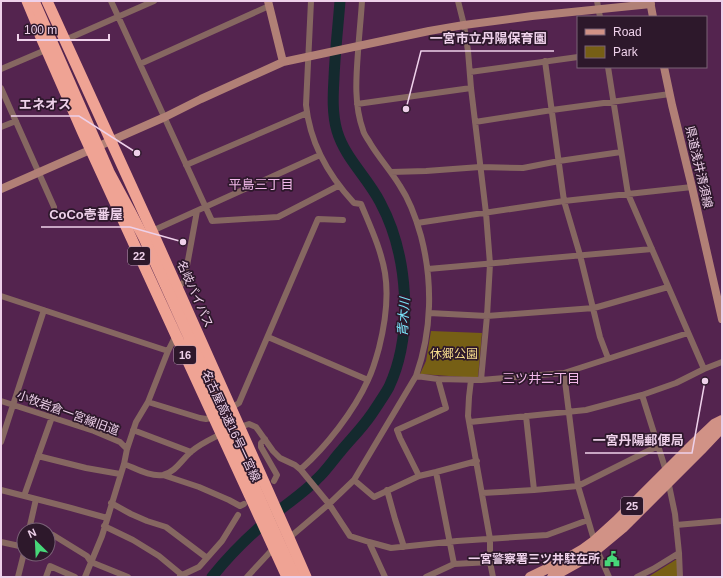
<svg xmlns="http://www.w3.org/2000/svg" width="723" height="578" font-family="Helvetica,'Noto Sans JP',sans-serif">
  <rect width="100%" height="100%" fill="#54244f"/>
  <path fill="#765f15" d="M431 331 482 333 478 378 420 374 426 361Z
    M677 559V577H648Z"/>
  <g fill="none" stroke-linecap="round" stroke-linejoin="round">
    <path stroke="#142a2e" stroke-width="11" d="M212 577C230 554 253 532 276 513 289 502 305 492 317 479 326 471 333 460 341 451 351 439 362 428 371 415 377 406 384 396 389 387 414 333 408 254 380 202 367 177 345 158 337 131 332 114 333 95 334 78 335 52 338 27 340 1"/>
    <path stroke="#866761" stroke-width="6" d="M111 1 212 221 278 217 338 186
      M458 1 464 25 468 51 471 88 486 213 490 264 487 316 481 380
      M597 1 600 17
      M65 40 154 1
      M545 61 564 201 580 255 600 337 608 358
      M140 64 269 6
      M608 67 628 194 704 369
      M1 69 48 49
      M470 72 578 57
      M1 88 54 207
      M357 104 471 88
      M475 122 552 110 670 94
      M1 127 16 121
      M186 165 307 113
      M391 172 426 171 480 167 523 168 559 161 621 152
      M417 223 564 201 692 187
      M152 231 320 155
      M428 269 652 249
      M177 288 184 282 197 211
      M1 296 168 351
      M429 313 487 316 594 308 668 287
      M268 337 368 380
      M564 373 578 486 597 550 609 577
      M416 376 438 379 481 380 564 373 688 333
      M471 380 469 397 468 416 490 539V562L493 577
      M642 395 666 471 670 490 675 514 679 553 680 577
      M1 401 94 431 120 442 127 449
      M148 402 200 418 206 419 210 418
      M231 408 239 403 318 219 343 220
      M526 416 534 490
      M470 422 586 410 642 395 676 383 704 369 722 362
      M240 427 249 424 256 427 273 451 280 458 295 465 301 470 329 504 350 536 369 542 385 577
      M133 430 191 452
      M265 439 261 443V447L277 475 274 481
      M1 442 13 405 44 310
      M38 456 86 468 120 474
      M124 464C135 468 150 477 163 475 176 472 182 459 192 451 200 444 209 440 219 435
      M301 469C326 447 354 411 368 380 373 370 376 359 379 348 385 324 389 298 385 273 381 249 370 226 361 204L354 203C328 175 310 144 306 105L311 1
      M436 472 454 564
      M163 475 199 487 229 500 240 506 244 504
      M419 476 400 438 397 430 446 408 438 379
      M354 480 374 497 419 476 436 472 477 461
      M1 490 71 508 107 518
      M387 490 395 519 404 547
      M482 493 534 490 578 486 658 446
      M24 496 52 417
      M111 503 131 514 147 521 166 527 207 558
      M676 525 722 521
      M104 526 133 540 159 556 182 575
      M29 530 36 499
      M48 534 53 535 87 556 91 562 128 577
      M289 538 329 504 354 480 416 376C432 331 433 282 421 236 416 218 410 201 400 186 391 171 379 158 370 143 368 139 364 135 363 130 354 105 356 78 358 52 359 35 361 18 362 1
      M1 542 24 547
      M369 542 391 548 457 541 547 535 588 520
      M180 576 199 567 222 541 238 515
      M18 577 24 553
      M46 577 50 566 75 577
      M85 577 102 536 124 464 127 449 136 422 148 402 168 351 174 339
      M247 577 271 551
      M426 577 454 564 490 562
      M637 577 653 569 679 553"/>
    <path stroke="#b18076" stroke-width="8" d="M268 1 283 62
      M650 1 653 17
      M664 67 672 105 692 187 722 319
      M1 189 165 117 201 99 283 62 429 31 464 25 532 16 651 4"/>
    <path stroke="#d19286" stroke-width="10" d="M530 577 559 563 583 549 594 541 616 521 694 443 714 424 722 420
      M552 577 588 557 623 528 701 450 718 432 722 426"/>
    <path stroke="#efa394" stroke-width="11" d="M27 1 45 44
      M47 1 152 231 289 538 306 577"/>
    <path stroke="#efa394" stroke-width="11" d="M34 1 109 172 130 211 144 238 188 335 272 526 295 577
      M40 35 83 133 287 577"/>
  </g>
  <defs>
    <symbol id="civic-bare" viewBox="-9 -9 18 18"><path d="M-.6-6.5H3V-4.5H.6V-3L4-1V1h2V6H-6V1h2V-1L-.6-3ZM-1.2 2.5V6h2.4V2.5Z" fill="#47d779" stroke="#2d182b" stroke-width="2.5" paint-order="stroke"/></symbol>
  </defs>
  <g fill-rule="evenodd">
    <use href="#civic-bare" x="601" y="548" width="22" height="22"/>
  </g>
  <g text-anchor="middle" stroke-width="3.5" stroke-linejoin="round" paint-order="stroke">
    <g fill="#2d182b" stroke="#b49ab1" stroke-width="1">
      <rect x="128" y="247" width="22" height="18" rx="3"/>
      <rect x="174" y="346" width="22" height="18" rx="3"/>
      <rect x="621" y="497" width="22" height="18" rx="3"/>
    </g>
    <g font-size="11" font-weight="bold" fill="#eed1ea">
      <text x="139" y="260">22</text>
      <text x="185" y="359">16</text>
      <text x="632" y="510">25</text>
    </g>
    <g font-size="12" fill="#eed1ea" stroke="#2d182b">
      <text transform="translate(699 167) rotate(77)" y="4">県道浅井清須線</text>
      <text transform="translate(195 294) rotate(66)" y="4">名岐バイパス</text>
      <text transform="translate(68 413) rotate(20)" y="4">小牧岩倉一宮線旧道</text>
      <text transform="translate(231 426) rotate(65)" y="4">名古屋高速16号一宮線</text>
    </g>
    <g font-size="12" fill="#f7dc8d" stroke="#2d182b">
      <text x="454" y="358">休郷公園</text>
    </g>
    <g font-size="12" font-weight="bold" fill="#eed1ea" stroke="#2d182b" text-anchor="end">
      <text x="600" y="563">一宮警察署三ツ井駐在所</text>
    </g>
    <g font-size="13" fill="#f2b8ea" stroke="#2d182b">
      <text x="261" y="189">平島三丁目</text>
      <text x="541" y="383">三ツ井二丁目</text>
    </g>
    <g font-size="13" font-style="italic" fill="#79e5f9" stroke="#2d182b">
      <text transform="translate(403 317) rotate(-86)" y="5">青木川</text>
    </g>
  </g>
  <path fill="none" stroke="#eed1ea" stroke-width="1.5" d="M406 109L421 51H554M137 153L79 116H11M183 242L130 227H41M705 381L692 453H585"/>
  <g fill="#eed1ea" stroke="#2d182b" stroke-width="1.5">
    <circle cx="406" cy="109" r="4"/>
    <circle cx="137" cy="153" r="4"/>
    <circle cx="183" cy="242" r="4"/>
    <circle cx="705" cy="381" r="4"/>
  </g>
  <g font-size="13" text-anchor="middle" font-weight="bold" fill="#eed1ea" stroke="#2d182b" stroke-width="3.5" stroke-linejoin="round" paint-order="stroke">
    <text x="488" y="43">一宮市立丹陽保育園</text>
    <text x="45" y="109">エネオス</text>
    <text x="86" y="219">CoCo壱番屋</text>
    <text x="638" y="445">一宮丹陽郵便局</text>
  </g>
  <rect width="723" height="578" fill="none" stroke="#eed1ea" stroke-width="4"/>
  <rect x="577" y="16" width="130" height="52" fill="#2d182b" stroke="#7a6277"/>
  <rect x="585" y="29" width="20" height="6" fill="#d19286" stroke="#7a6277"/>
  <text x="613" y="36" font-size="12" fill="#eed1ea">Road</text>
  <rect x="585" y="46" width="20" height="12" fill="#765f15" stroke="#7a6277"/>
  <text x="613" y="56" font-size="12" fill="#eed1ea">Park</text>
  <g transform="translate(36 542) rotate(336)"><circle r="19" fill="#2d182b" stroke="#7a6277"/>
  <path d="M0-3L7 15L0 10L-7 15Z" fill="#47d779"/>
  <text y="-6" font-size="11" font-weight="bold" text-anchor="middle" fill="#eed1ea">N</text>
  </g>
  <path d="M18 34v6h91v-6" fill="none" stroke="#eed1ea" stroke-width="2"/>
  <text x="24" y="34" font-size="12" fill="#eed1ea" stroke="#2d182b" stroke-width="3" paint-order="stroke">100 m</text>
</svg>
